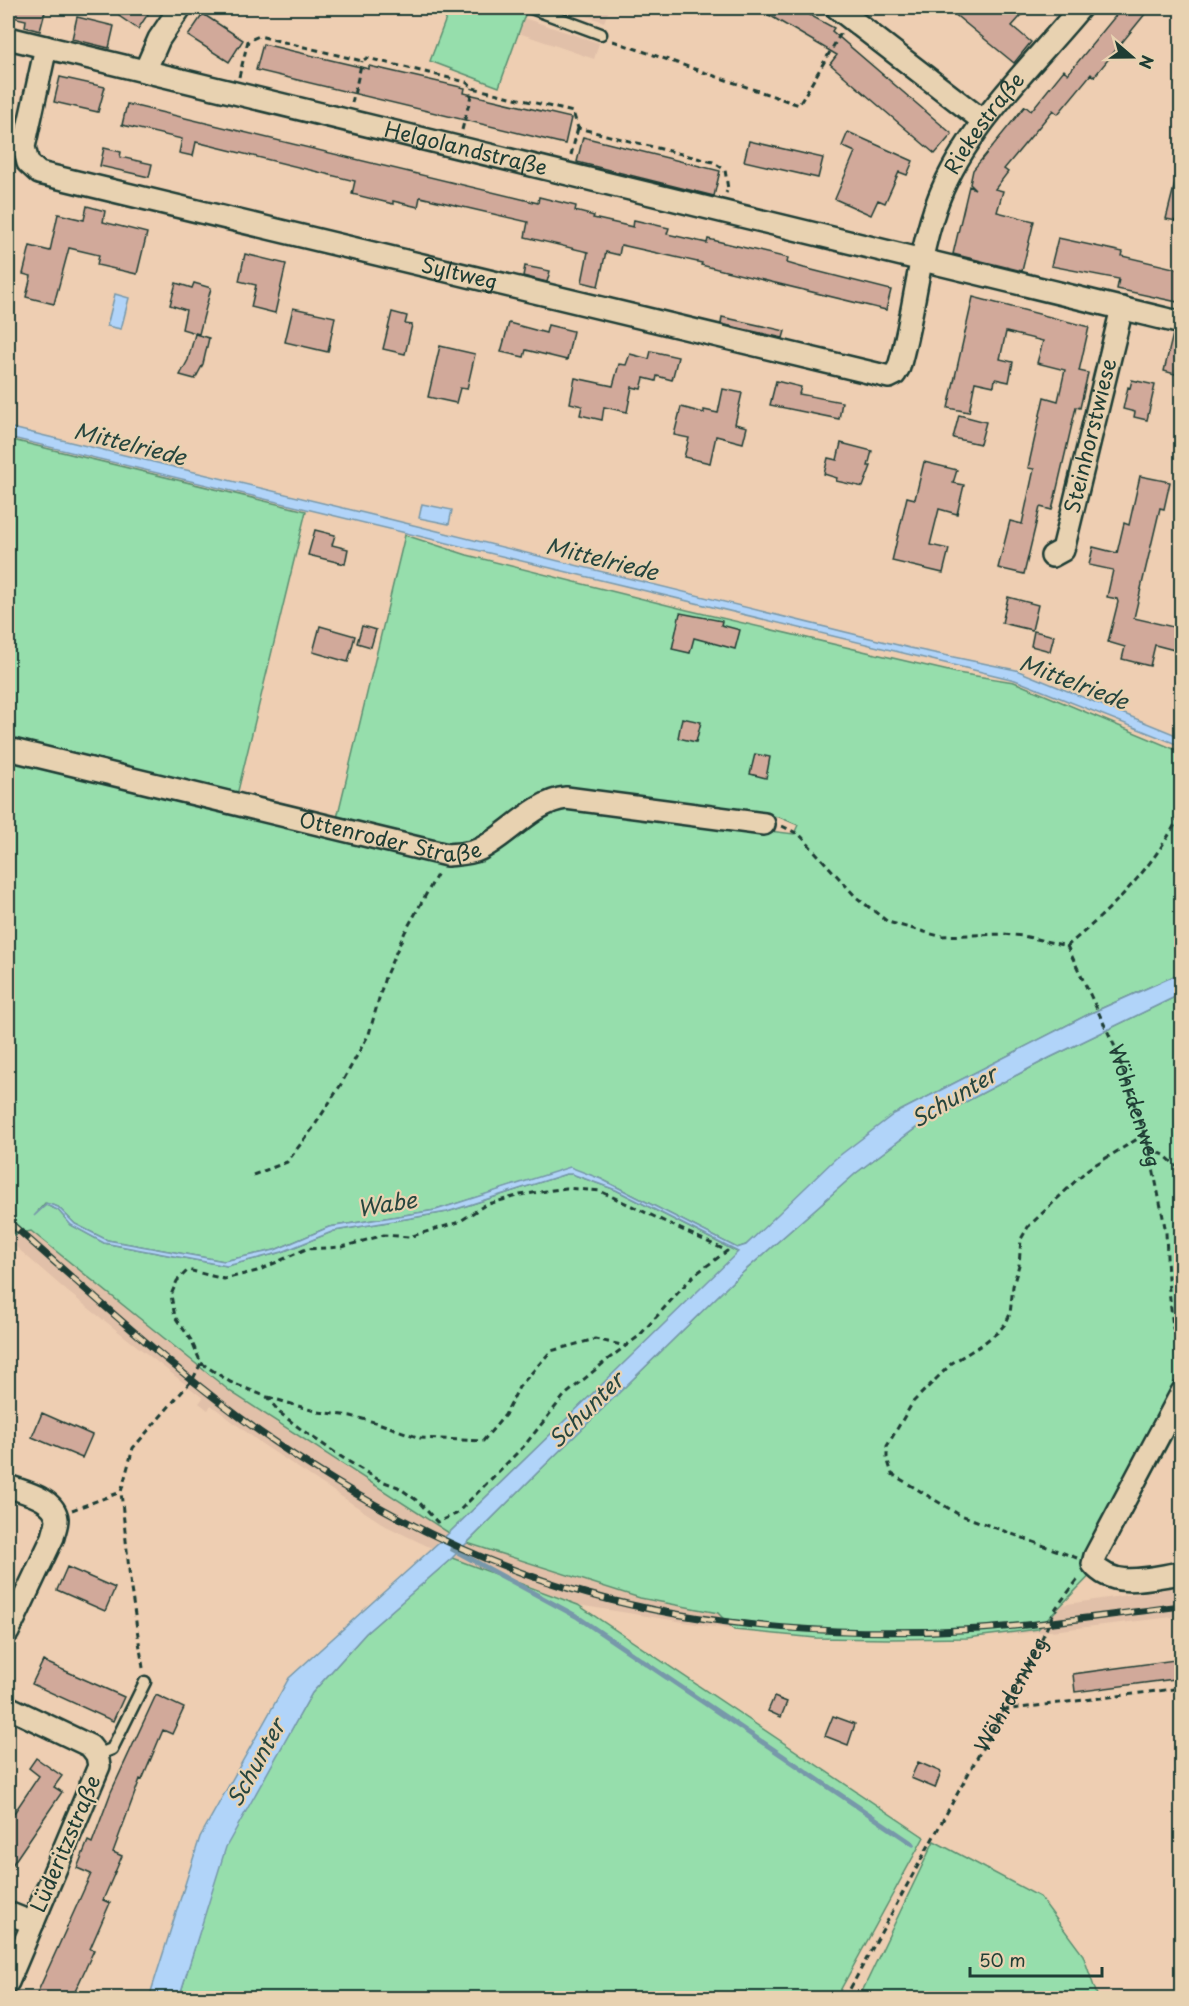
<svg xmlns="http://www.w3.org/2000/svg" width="1189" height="2006" font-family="'Playpen Sans',sans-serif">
  <rect width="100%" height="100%" fill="#eeceb2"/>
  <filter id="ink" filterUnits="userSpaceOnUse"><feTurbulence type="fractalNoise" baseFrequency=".0167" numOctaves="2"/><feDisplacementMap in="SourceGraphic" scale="12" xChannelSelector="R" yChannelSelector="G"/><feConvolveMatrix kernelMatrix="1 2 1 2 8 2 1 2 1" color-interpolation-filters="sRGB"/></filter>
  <g filter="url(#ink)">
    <path fill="#e1c0a9" d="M564 8H610L604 22Z
      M524 18 599 43 594 59 519 33Z
      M8 1193 231 1392 467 1543 981 1617 1181 1587V1616L1060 1630 967 1638H816L734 1630 578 1605 452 1558 386 1526 262 1444 211 1405 208 1410 199 1403 203 1398 68 1292 8 1240Z"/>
    <path fill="#96deac" stroke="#5a8e70" stroke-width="1.5" d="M450 8H514L526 12 499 87 430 61Z
      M8 439 306 511 237 795 8 739Z
      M405 535 467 555 687 610 957 673 1014 682 1181 752V973L1089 1014 894 1114 746 1245 737 1248 601 1179 570 1168 436 1210 329 1227 275 1250 224 1261 107 1240 75 1224 58 1207 45 1203 38 1211 46 1205 58 1210 71 1225 104 1243 227 1266 282 1252 334 1231 447 1212 566 1174H572L616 1190 737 1252 740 1251 449 1533 231 1392 31 1231 8 1236V759L445 865 483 862 559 808 635 815 794 834 798 825 779 817 556 788 530 800 474 840 448 845 337 818Z
      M1181 994V1421L1107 1558 1038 1629 967 1638 890 1639 816 1638 734 1630 718 1613 640 1598 467 1543 541 1469 732 1282 856 1173 916 1128 1049 1058Z
      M452 1558 578 1605 924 1837 836 1998H179L225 1847 312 1693 366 1633Z
      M934 1841 1040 1897 1083 1955 1098 1998H859Z"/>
    <path fill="#b1d4f9" stroke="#7798aa" stroke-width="1.5" d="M115 294 129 298 121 329 107 326Z
      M8 427 389 519 910 648 1016 670 1181 737V746L1015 680 8 437Z
      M422 504 452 510 449 524 419 518Z
      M1181 973V994L1049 1058 916 1128 856 1173 732 1282 541 1469 452 1558 366 1633 312 1693 226 1847 179 1998H149L200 1837 289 1678 449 1533 738 1252 616 1190 572 1174H566L447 1212 334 1231 282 1252 227 1266 104 1243 71 1225 58 1210 46 1205 34 1216 46 1203 58 1207 75 1224 107 1240 224 1261 275 1250 329 1227 436 1210 570 1167 601 1179 737 1248 746 1245 835 1159 894 1114 1089 1014Z"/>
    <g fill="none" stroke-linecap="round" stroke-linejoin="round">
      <path stroke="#7798aa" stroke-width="5" d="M452 1549 576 1616 913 1844"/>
    </g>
    <path fill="#d1a99a" stroke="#1f3d34" stroke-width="1.5" d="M8 8H46L40 31 25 27 26 20 8 16Z
      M125 8H152L138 29 119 16Z
      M757 8H797L834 28 832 31 952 134 935 154 830 64 837 55Z
      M947 8H1028L1012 26 1031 42 1014 63Z
      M1122 8H1150L1094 77 1091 74 1058 114 1053 110 1004 169 1008 172 995 189 1003 191 997 212 1034 221 1022 271 953 254 969 186 975 189 970 184 973 170 1025 106 1031 111 1064 70 1068 74Z
      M203 14 243 40 229 62 188 36Z
      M77 17 114 26 109 48 72 39Z
      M263 44 369 69V66L465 88 464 93 571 118 565 144 256 70Z
      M60 77 105 87 98 112 54 102Z
      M127 104 538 203 539 197 576 206 575 211 594 216 593 218 633 227 634 220 669 228 667 234 707 243 708 239 788 258 787 263 804 268 891 290 886 310 701 265 702 263 621 245 619 255 606 252 598 286 582 282 588 252 525 237 528 222 420 197 418 207 393 201V204L352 194 355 181 196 142 193 156 179 153 182 139 122 125Z
      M848 132 913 161 907 175 899 172 885 203 878 200 871 215 835 199 855 152 842 146Z
      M583 137 720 171 714 196 577 162Z
      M749 141 823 158 818 178 744 161Z
      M104 148 121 152 120 157 152 164 149 177 100 166Z
      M1176 179H1182V222L1166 219Z
      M87 206 105 211 103 222 147 233 137 274 97 265 99 255 69 248 54 304 26 297 31 276 23 274 30 246 50 251 58 214 84 220Z
      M1058 238 1123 252 1122 256 1182 270V303L1117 289 1119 279 1051 266Z
      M245 254 286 264 275 313 251 307 256 285 239 281Z
      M525 266 550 271 547 282 523 276Z
      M176 283 192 288 194 283 211 288 199 334 182 329 186 310 170 305Z
      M973 297 1089 327 1079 371 1088 373 1080 408 1076 407 1052 510 1040 507 1024 574 998 568 1010 521 1022 524 1034 469 1028 468 1044 397 1058 401 1065 370 1037 363 1043 341 1006 332 1000 359 1013 362 1009 382 995 379 994 386 975 382 969 412 948 408Z
      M293 308 335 317 328 352 285 342Z
      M392 312 407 316 405 324 412 325 405 354 383 349Z
      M722 317 785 331 783 338 721 324Z
      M509 323 546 333 548 325 573 331 567 360 526 350 524 357 501 352Z
      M195 334 209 338 203 364 195 379 180 375 188 360Z
      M1173 334 1182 335V376L1164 371Z
      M440 346 475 354 467 389 460 388 456 403 428 397Z
      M651 351 678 357 672 380 657 376 656 381 644 378 641 389 632 387 627 412 604 407 602 420 580 415 582 406 570 403 575 378 613 386 619 364 626 365 630 354 649 359Z
      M1132 380 1155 385 1147 420 1134 417 1135 412 1123 409 1128 387 1130 388Z
      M776 381 801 387 799 394 842 402 839 419 770 405Z
      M723 389 742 393 735 424 747 427 743 443 716 436 710 463 684 457 689 438 674 435 681 407 704 413V410L718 413Z
      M959 415 986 422 980 444 953 438Z
      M841 443 872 451 868 466H871L863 487 836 481 837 478 824 474 828 458 837 460Z
      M924 462 957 470 953 483 964 485 957 514 939 509 930 545 949 549 943 573 892 561 907 497 915 499Z
      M1140 476 1170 482 1164 509 1160 508 1134 618 1182 629V652L1155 645 1150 666 1122 659 1125 647 1108 642 1118 602 1117 599 1107 597 1113 570 1089 565 1093 547 1117 553 1124 523 1129 525Z
      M315 530 335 535 332 545 348 549 345 564 308 555Z
      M1008 597 1038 605 1032 630 1002 623Z
      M680 613 722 621 721 625 740 630 735 649 694 638 690 653 672 649Z
      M320 626 355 636 348 662 313 652Z
      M362 626 376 630 371 647 357 643Z
      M1034 631 1054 636 1050 651 1031 646Z
      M682 718 701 722 696 742 678 738Z
      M755 754 770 757 766 778 750 774Z
      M42 1413 92 1435 82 1458 32 1437Z
      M67 1567 115 1588 105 1611 57 1590Z
      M1182 1659V1678L1075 1692 1073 1674Z
      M43 1661 124 1697 113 1721 32 1684Z
      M156 1695 184 1708 172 1734 163 1730 142 1780 140 1779 113 1852 122 1856 103 1900 110 1903 90 1949 94 1950 72 1998H35L91 1874 77 1868 88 1841 92 1843 111 1792Z
      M774 1697 787 1702 781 1717 768 1711Z
      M833 1716 855 1724 848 1745 825 1736Z
      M36 1758 62 1776 54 1787 62 1792 8 1871V1822L39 1776 29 1768Z
      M918 1762 941 1772 935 1788 911 1778Z"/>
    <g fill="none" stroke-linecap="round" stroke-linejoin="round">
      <defs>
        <path id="lane" d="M531 8 601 34
          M97 1755 112 1749 145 1682"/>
        <g id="street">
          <path d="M837 8 983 121"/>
          <path id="s3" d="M8 38 1182 323"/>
          <path id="s4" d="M46 47 24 147 28 163 39 173 889 377 895 374 899 367C915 312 918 252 939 198 968 125 1031 67 1080 8"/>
          <path d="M145 71 159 39 180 8"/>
          <path id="s5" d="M1052 556 1063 550 1122 308"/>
          <path id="s6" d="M8 749 447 855C457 854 471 854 480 849 507 836 535 801 566 798L764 824"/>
          <path d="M1182 1392 1095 1556 1093 1564C1114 1590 1151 1577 1182 1573"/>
          <path d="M8 1486C23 1492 55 1498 57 1519 57 1525 54 1532 53 1537L8 1632"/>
          <path d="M8 1707 90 1746 97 1755 99 1766 8 1982"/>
          <path d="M8 1913 33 1923"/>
        </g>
      </defs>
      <use href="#lane" stroke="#1f3d34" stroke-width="15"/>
      <use href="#street" stroke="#1f3d34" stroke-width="26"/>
      <g stroke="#1f3d34" stroke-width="3" stroke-dasharray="6 4.5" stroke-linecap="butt">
        <path d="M613 41 799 105 841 33"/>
        <path d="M239 77 248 41 259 36 362 61 367 58 466 82 473 88 573 112 578 128 713 162 725 170 728 189 726 193"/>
        <path d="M352 103 362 61"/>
        <path d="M462 130 473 88"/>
        <path d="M571 155 578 128"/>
        <path d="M782 826 800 835 856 897 888 922 939 936 1004 934 1023 936 1067 946C1113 908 1155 866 1182 811"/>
        <path id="s1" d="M1067 946 1115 1047 1149 1148 1166 1232 1168 1280 1173 1328 1182 1345"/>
        <path d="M1149 1148 1164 1155 1182 1171"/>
        <path d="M253 1175 287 1162 313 1128 340 1086 369 1034 385 977 405 932 438 873"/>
        <path d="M268 1397 318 1412 351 1416 378 1423 420 1438 483 1441 505 1415 519 1387 551 1351 595 1339 626 1346"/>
        <path d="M72 1510 121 1492"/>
        <path d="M1077 1558 958 1514 892 1474 887 1458V1446L913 1402 952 1363 980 1346 998 1332 1006 1323 1010 1314 1013 1286 1019 1265 1021 1239 1028 1227 1088 1169 1144 1135"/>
        <path d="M143 1668 131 1589 121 1492 133 1448 193 1379 201 1363 191 1340 175 1317 171 1295 177 1281 188 1270 224 1279 257 1271 306 1249 342 1247 384 1235 409 1237 459 1222 485 1205 520 1195 566 1188 600 1191 727 1251 693 1276 639 1336 607 1360 564 1396 524 1446 456 1514 437 1522 419 1502 398 1487 379 1480 346 1460 302 1430 280 1413 267 1397 230 1382 201 1363"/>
        <path d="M1003 1710 1182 1688"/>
        <path id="s2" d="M845 1998 1038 1647 1056 1608 1079 1578"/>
      </g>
      <use href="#lane" stroke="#e8d2b1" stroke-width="10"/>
      <use href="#street" stroke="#e8d2b1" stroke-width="21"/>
      <defs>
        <path id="rail" d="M8 1221C93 1295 180 1377 273 1441 369 1507 475 1563 588 1594 712 1629 853 1637 981 1629 1048 1624 1115 1614 1182 1606"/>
      </defs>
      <use href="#rail" stroke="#1f3d34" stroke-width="7"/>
      <use href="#rail" stroke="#e8d2b1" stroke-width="4.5" stroke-dasharray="14" stroke-linecap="butt"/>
    </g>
  </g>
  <g text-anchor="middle" stroke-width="4.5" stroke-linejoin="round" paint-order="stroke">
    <g font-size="21" fill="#1f3d34" stroke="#e8d2b1">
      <text dy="7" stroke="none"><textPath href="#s4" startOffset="1284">Riekestraße</textPath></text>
      <text dy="7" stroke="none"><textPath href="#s3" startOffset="471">Helgolandstraße</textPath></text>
      <text dy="7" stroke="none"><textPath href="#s4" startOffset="566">Syltweg</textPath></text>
      <text dy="7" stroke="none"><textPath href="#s5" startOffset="130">Steinhorstwiese</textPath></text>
      <text dy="7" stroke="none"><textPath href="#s6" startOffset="393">Ottenroder Straße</textPath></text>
      <text dy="7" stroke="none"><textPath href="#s1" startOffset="174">Wöhrdenweg</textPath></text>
      <text dy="7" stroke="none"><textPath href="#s2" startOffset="346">Wöhrdenweg</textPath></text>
      <text transform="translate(66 1844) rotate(-67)" y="7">Lüderitzstraße</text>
    </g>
    <g font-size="22" font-style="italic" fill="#26453e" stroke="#e8d2b1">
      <text transform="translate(130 444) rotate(14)" y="8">Mittelriede</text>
      <text transform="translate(602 559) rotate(14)" y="8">Mittelriede</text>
      <text transform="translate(1074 682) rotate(21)" y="8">Mittelriede</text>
      <text transform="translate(954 1097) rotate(-31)" y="8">Schunter</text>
      <text transform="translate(387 1204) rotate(-9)" y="8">Wabe</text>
      <text transform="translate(586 1410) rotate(-45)" y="8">Schunter</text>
      <text transform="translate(256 1763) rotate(-61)" y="8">Schunter</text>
    </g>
  </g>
  <rect width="1189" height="2006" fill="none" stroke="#e8d2b1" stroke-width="30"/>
  <rect x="15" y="15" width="1159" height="1976" fill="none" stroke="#1f3d34" stroke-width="2" filter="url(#ink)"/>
  <g transform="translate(1132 57) rotate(110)" stroke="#e8d2b1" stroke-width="4.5" paint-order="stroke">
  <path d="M0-4.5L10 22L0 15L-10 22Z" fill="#1f3d34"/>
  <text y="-9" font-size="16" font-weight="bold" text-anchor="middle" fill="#1f3d34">N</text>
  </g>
  <path d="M970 1967v9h132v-9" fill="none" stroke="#1f3d34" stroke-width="3"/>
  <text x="979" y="1967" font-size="18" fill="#1f3d34" stroke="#e8d2b1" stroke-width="4.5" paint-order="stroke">50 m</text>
</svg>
